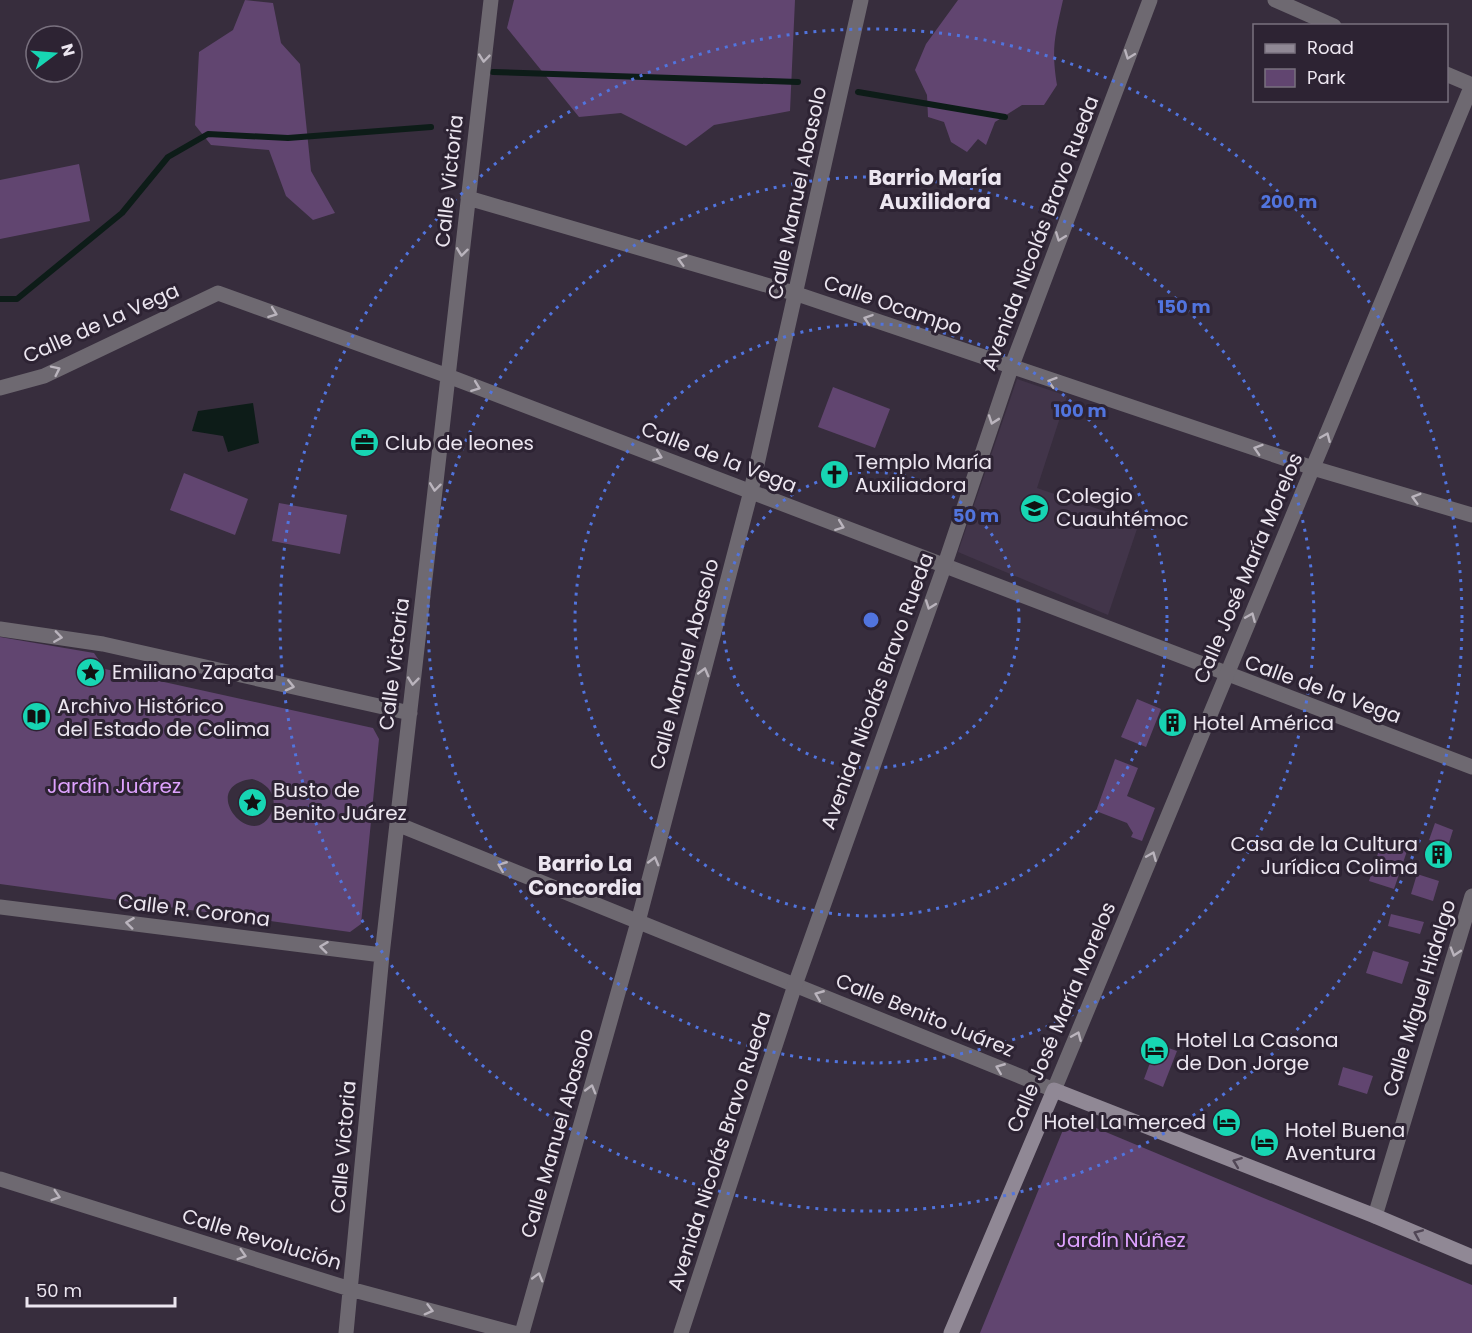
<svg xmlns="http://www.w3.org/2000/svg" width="1472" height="1333" font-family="Poppins,sans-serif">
  <rect width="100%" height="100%" fill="#372d3d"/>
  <path fill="#42354a" d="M1017 379 1067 396 1037 488 1139 523 1108 615 958 552Z"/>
  <path fill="#614570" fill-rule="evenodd" d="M245 0 273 3 281 43 300 64 311 171 335 213 313 220 286 196 269 150 211 145 195 125 199 52 233 30Z
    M514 0H795L790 111 714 125 686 146 621 113 579 117 507 28Z
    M958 0H1063C1055 36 1051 48 1057 85L1044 105H1022L995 122 986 145 978 139 967 152 951 142 944 122 928 117 927 95 915 70 926 44Z
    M79 164 90 221 0 239V180Z
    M833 387 890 409 875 448 818 427Z
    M184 473 248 499 235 535 170 510Z
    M279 503 347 515 340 554 272 541Z
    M0 637 94 653 105 669 373 728 379 739 361 924 350 932 0 884ZM252 779C267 783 278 795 272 811 254 856 195 786 252 779Z
    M1137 699 1161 709 1146 747 1121 737Z
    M1115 759 1138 768 1127 796 1155 808 1142 841 1131 837 1133 833 1127 823 1096 811Z
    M1435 823 1453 830 1448 846 1429 840Z
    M1382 841 1407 851 1394 889 1369 881Z
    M1417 874 1439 881 1433 901 1411 894Z
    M1391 914 1424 922 1420 934 1388 926Z
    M1373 951 1409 962 1402 984 1366 973Z
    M1157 1044 1177 1051 1163 1087 1144 1079Z
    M1343 1067 1373 1076 1367 1094 1338 1085Z
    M1077 1120 1472 1285V1333H980L1065 1125Z"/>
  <path fill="#0d1c18" d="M253 403 259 443 228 452 223 436 192 431 198 411Z"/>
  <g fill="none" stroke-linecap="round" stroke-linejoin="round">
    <path stroke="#0d1c18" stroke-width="6" d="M493 72 798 82
      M858 92 1005 117
      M0 299H17L122 213 168 157 208 134 288 138 431 127"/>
    <path stroke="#6e6971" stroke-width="15" d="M468 198 797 294 1313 468
      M0 388 44 376 218 293 448 376 1472 767
      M0 629 103 644 410 713
      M397 824 1054 1090
      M0 907 382 955
      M0 1179 350 1289 514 1333
      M1375 1216 1472 896
      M346 1333 382 955 491 0
      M522 1333 638 922 751 491 861 0"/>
    <path stroke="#6e6971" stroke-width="15" d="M1275 0 1334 26
      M1446 74 1472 85
      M1313 468 1472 515
      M1054 1090 1472 85
      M681 1333 795 985 944 567 1011 368 1150 0"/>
    <path stroke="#908895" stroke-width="15" d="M951 1333 1054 1090 1375 1216 1472 1257"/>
  </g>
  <defs><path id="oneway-chevron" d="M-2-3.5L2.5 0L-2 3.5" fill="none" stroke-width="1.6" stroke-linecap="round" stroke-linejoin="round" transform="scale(1.5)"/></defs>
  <g stroke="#bab4bd">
    <use href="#oneway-chevron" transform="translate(1129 55) rotate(111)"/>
    <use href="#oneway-chevron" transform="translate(484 58) rotate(96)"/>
    <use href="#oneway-chevron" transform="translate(1060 237) rotate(111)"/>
    <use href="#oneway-chevron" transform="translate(462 252) rotate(97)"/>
    <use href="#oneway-chevron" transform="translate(682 260) rotate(-164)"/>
    <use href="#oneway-chevron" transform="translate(273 313) rotate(20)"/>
    <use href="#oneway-chevron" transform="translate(868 319) rotate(-161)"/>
    <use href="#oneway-chevron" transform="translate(56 370) rotate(-26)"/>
    <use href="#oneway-chevron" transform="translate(1052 382) rotate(-162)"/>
    <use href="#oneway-chevron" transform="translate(476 387) rotate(21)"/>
    <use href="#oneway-chevron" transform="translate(993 420) rotate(109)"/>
    <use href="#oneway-chevron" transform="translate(1326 437) rotate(-67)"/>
    <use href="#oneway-chevron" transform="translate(1258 449) rotate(-162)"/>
    <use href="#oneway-chevron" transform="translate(658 456) rotate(21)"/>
    <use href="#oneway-chevron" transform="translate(435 487) rotate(97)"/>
    <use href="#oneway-chevron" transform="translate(1416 498) rotate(-164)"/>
    <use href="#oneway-chevron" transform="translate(840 526) rotate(21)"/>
    <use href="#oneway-chevron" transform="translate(930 605) rotate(110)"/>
    <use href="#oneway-chevron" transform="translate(1251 617) rotate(-67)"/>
    <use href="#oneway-chevron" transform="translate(58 637) rotate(8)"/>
    <use href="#oneway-chevron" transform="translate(704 672) rotate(-75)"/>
    <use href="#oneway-chevron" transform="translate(413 681) rotate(96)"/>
    <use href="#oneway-chevron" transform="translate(290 686) rotate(13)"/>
    <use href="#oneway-chevron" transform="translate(1152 856) rotate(-67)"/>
    <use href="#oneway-chevron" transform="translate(654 861) rotate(-75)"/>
    <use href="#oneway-chevron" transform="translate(502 866) rotate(-158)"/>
    <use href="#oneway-chevron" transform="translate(130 923) rotate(-173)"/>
    <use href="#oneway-chevron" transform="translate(324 947) rotate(-173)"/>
    <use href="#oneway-chevron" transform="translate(1455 952) rotate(107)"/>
    <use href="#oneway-chevron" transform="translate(819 995) rotate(-158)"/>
    <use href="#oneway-chevron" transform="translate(1077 1036) rotate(-67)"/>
    <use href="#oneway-chevron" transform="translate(1000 1068) rotate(-158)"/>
    <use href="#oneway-chevron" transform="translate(591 1089) rotate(-74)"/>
    <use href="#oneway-chevron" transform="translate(56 1196) rotate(17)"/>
    <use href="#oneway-chevron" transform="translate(242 1255) rotate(17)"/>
    <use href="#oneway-chevron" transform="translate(538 1277) rotate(-74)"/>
    <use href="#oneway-chevron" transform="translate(429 1310) rotate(15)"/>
  </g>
  <g stroke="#504655">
    <use href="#oneway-chevron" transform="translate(1237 1162) rotate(-159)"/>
    <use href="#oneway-chevron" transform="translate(1418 1234) rotate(-157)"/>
  </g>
  <g fill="none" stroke="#5174de" stroke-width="3" stroke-dasharray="3 6">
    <circle cx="871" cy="620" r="148"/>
    <circle cx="871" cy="620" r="296"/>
    <circle cx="871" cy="620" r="443"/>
    <circle cx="871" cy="620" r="591"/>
  </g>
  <defs>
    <symbol id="office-disc" viewBox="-11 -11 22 22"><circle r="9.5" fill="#17d5b3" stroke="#2d2333"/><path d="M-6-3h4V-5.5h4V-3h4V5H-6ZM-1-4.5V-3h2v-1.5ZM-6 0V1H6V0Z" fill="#111"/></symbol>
    <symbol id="church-disc" viewBox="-11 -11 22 22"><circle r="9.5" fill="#17d5b3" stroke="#2d2333"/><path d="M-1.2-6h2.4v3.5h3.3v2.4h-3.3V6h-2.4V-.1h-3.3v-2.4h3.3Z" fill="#111"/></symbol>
    <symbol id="school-disc" viewBox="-11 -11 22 22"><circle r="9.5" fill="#17d5b3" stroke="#2d2333"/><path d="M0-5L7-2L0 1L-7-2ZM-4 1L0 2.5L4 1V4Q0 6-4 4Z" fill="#111"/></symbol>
    <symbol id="sight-disc" viewBox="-11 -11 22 22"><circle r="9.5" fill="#17d5b3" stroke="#2d2333"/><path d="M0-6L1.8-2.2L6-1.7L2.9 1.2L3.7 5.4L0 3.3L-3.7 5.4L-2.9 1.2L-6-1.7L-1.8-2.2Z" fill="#111"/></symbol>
    <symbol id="library-disc" viewBox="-11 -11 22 22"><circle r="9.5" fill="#17d5b3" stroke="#2d2333"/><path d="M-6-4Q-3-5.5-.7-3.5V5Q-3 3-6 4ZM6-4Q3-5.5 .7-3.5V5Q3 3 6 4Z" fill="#111"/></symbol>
    <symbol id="building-disc" viewBox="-11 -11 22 22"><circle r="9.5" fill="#17d5b3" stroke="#2d2333"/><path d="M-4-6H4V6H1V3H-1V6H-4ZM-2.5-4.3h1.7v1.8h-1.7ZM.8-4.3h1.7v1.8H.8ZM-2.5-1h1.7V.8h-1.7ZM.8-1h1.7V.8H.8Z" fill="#111"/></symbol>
    <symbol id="hotel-disc" viewBox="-11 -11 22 22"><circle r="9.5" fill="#17d5b3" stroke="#2d2333"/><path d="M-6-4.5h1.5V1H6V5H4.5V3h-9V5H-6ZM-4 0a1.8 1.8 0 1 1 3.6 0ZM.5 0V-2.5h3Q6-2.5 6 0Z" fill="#111"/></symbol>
  </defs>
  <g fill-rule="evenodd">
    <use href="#office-disc" x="348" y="426" width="33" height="33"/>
    <use href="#church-disc" x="818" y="458" width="33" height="33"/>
    <use href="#school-disc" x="1018" y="492" width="33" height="33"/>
    <use href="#sight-disc" x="74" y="656" width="33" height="33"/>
    <use href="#library-disc" x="20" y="700" width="33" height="33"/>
    <use href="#building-disc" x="1156" y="706" width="33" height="33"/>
    <use href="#sight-disc" x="236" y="786" width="33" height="33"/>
    <use href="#building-disc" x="1422" y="838" width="33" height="33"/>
    <use href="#hotel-disc" x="1138" y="1034" width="33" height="33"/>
    <use href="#hotel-disc" x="1210" y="1106" width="33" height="33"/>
    <use href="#hotel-disc" x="1248" y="1126" width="33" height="33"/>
  </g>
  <g text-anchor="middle" stroke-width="6" stroke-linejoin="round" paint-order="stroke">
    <g font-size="20" fill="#ece6f0" stroke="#2d2333">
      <text transform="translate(449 181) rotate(-84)" y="7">Calle Victoria</text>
      <text transform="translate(797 193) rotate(-78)" y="7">Calle Manuel Abasolo</text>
      <text transform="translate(1040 233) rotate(-69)" y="7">Avenida Nicolás Bravo Rueda</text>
      <text transform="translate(893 305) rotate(19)" y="7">Calle Ocampo</text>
      <text transform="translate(101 323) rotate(-24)" y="7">Calle de La Vega</text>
      <text transform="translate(719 457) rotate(21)" y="7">Calle de la Vega</text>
      <text transform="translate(1248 568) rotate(-67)" y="7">Calle José María Morelos</text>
      <text transform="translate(394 664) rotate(-83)" y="7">Calle Victoria</text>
      <text transform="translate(684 664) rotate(-75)" y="7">Calle Manuel Abasolo</text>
      <text transform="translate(1323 689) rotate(20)" y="7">Calle de la Vega</text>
      <text transform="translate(877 691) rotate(-70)" y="7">Avenida Nicolás Bravo Rueda</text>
      <text transform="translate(194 910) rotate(7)" y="7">Calle R. Corona</text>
      <text transform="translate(1419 998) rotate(-73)" y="7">Calle Miguel Hidalgo</text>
      <text transform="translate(925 1015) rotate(22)" y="7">Calle Benito Juárez</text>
      <text transform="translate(1061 1017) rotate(-67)" y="7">Calle José María Morelos</text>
      <text transform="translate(557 1133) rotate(-74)" y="7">Calle Manuel Abasolo</text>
      <text transform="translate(343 1147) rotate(-85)" y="7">Calle Victoria</text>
      <text transform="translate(719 1151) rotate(-72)" y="7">Avenida Nicolás Bravo Rueda</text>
      <text transform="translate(262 1239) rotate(17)" y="7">Calle Revolución</text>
    </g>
    <g font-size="20" fill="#ece6f0" stroke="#2d2333" text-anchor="start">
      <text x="385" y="450">Club de leones</text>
      <text x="855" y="469">Templo María<tspan x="855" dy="23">Auxiliadora</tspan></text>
      <text x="1056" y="503">Colegio<tspan x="1056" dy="23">Cuauhtémoc</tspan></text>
      <text x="112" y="679">Emiliano Zapata</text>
      <text x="57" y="713">Archivo Histórico<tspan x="57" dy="23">del Estado de Colima</tspan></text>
      <text x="1193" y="730">Hotel América</text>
      <text x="273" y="797">Busto de<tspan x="273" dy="23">Benito Juárez</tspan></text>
      <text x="1418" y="851" text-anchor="end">Casa de la Cultura<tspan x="1418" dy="23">Jurídica Colima</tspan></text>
      <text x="1176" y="1047">Hotel La Casona<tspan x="1176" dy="23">de Don Jorge</tspan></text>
      <text x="1206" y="1129" text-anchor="end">Hotel La merced</text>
      <text x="1285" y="1137">Hotel Buena<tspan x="1285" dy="23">Aventura</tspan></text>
    </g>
    <g font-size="20" fill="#dea2fe" stroke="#2d2333">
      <text x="114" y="793">Jardín Juárez</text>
      <text x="1121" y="1247">Jardín Núñez</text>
    </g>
    <g font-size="21" font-weight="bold" fill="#ece6f0" stroke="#2d2333">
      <text x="935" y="185">Barrio María<tspan x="935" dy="24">Auxilidora</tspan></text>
      <text x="585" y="871">Barrio La<tspan x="585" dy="24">Concordia</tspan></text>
    </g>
  </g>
  <circle cx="871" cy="620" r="9" fill="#5174de" stroke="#2d2333" stroke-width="3"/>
  <g font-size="18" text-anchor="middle" font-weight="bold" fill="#5174de" stroke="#2d2333" stroke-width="6" stroke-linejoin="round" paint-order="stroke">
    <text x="1289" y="208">200 m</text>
    <text x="1184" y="313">150 m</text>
    <text x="1080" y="417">100 m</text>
    <text x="976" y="522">50 m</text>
  </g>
  <rect x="1253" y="24" width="195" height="78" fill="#2d2333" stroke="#79717f" stroke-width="1.5"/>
  <rect x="1265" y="44" width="30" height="9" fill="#908895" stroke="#79717f" stroke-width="1.5"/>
  <text x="1307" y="54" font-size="18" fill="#ece6f0">Road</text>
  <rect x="1265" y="69" width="30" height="18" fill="#614570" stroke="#79717f" stroke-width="1.5"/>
  <text x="1307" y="84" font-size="18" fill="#ece6f0">Park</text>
  <g transform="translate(54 54) rotate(74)"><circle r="28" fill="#2d2333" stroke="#79717f" stroke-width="1.5"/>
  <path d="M0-4.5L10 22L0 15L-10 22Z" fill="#17d5b3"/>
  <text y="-9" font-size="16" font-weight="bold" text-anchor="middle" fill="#ece6f0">N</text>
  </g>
  <path d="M27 1297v9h148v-9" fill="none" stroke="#ece6f0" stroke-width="3"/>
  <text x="36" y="1297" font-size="18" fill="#ece6f0" stroke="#2d2333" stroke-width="4.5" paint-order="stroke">50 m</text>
</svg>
